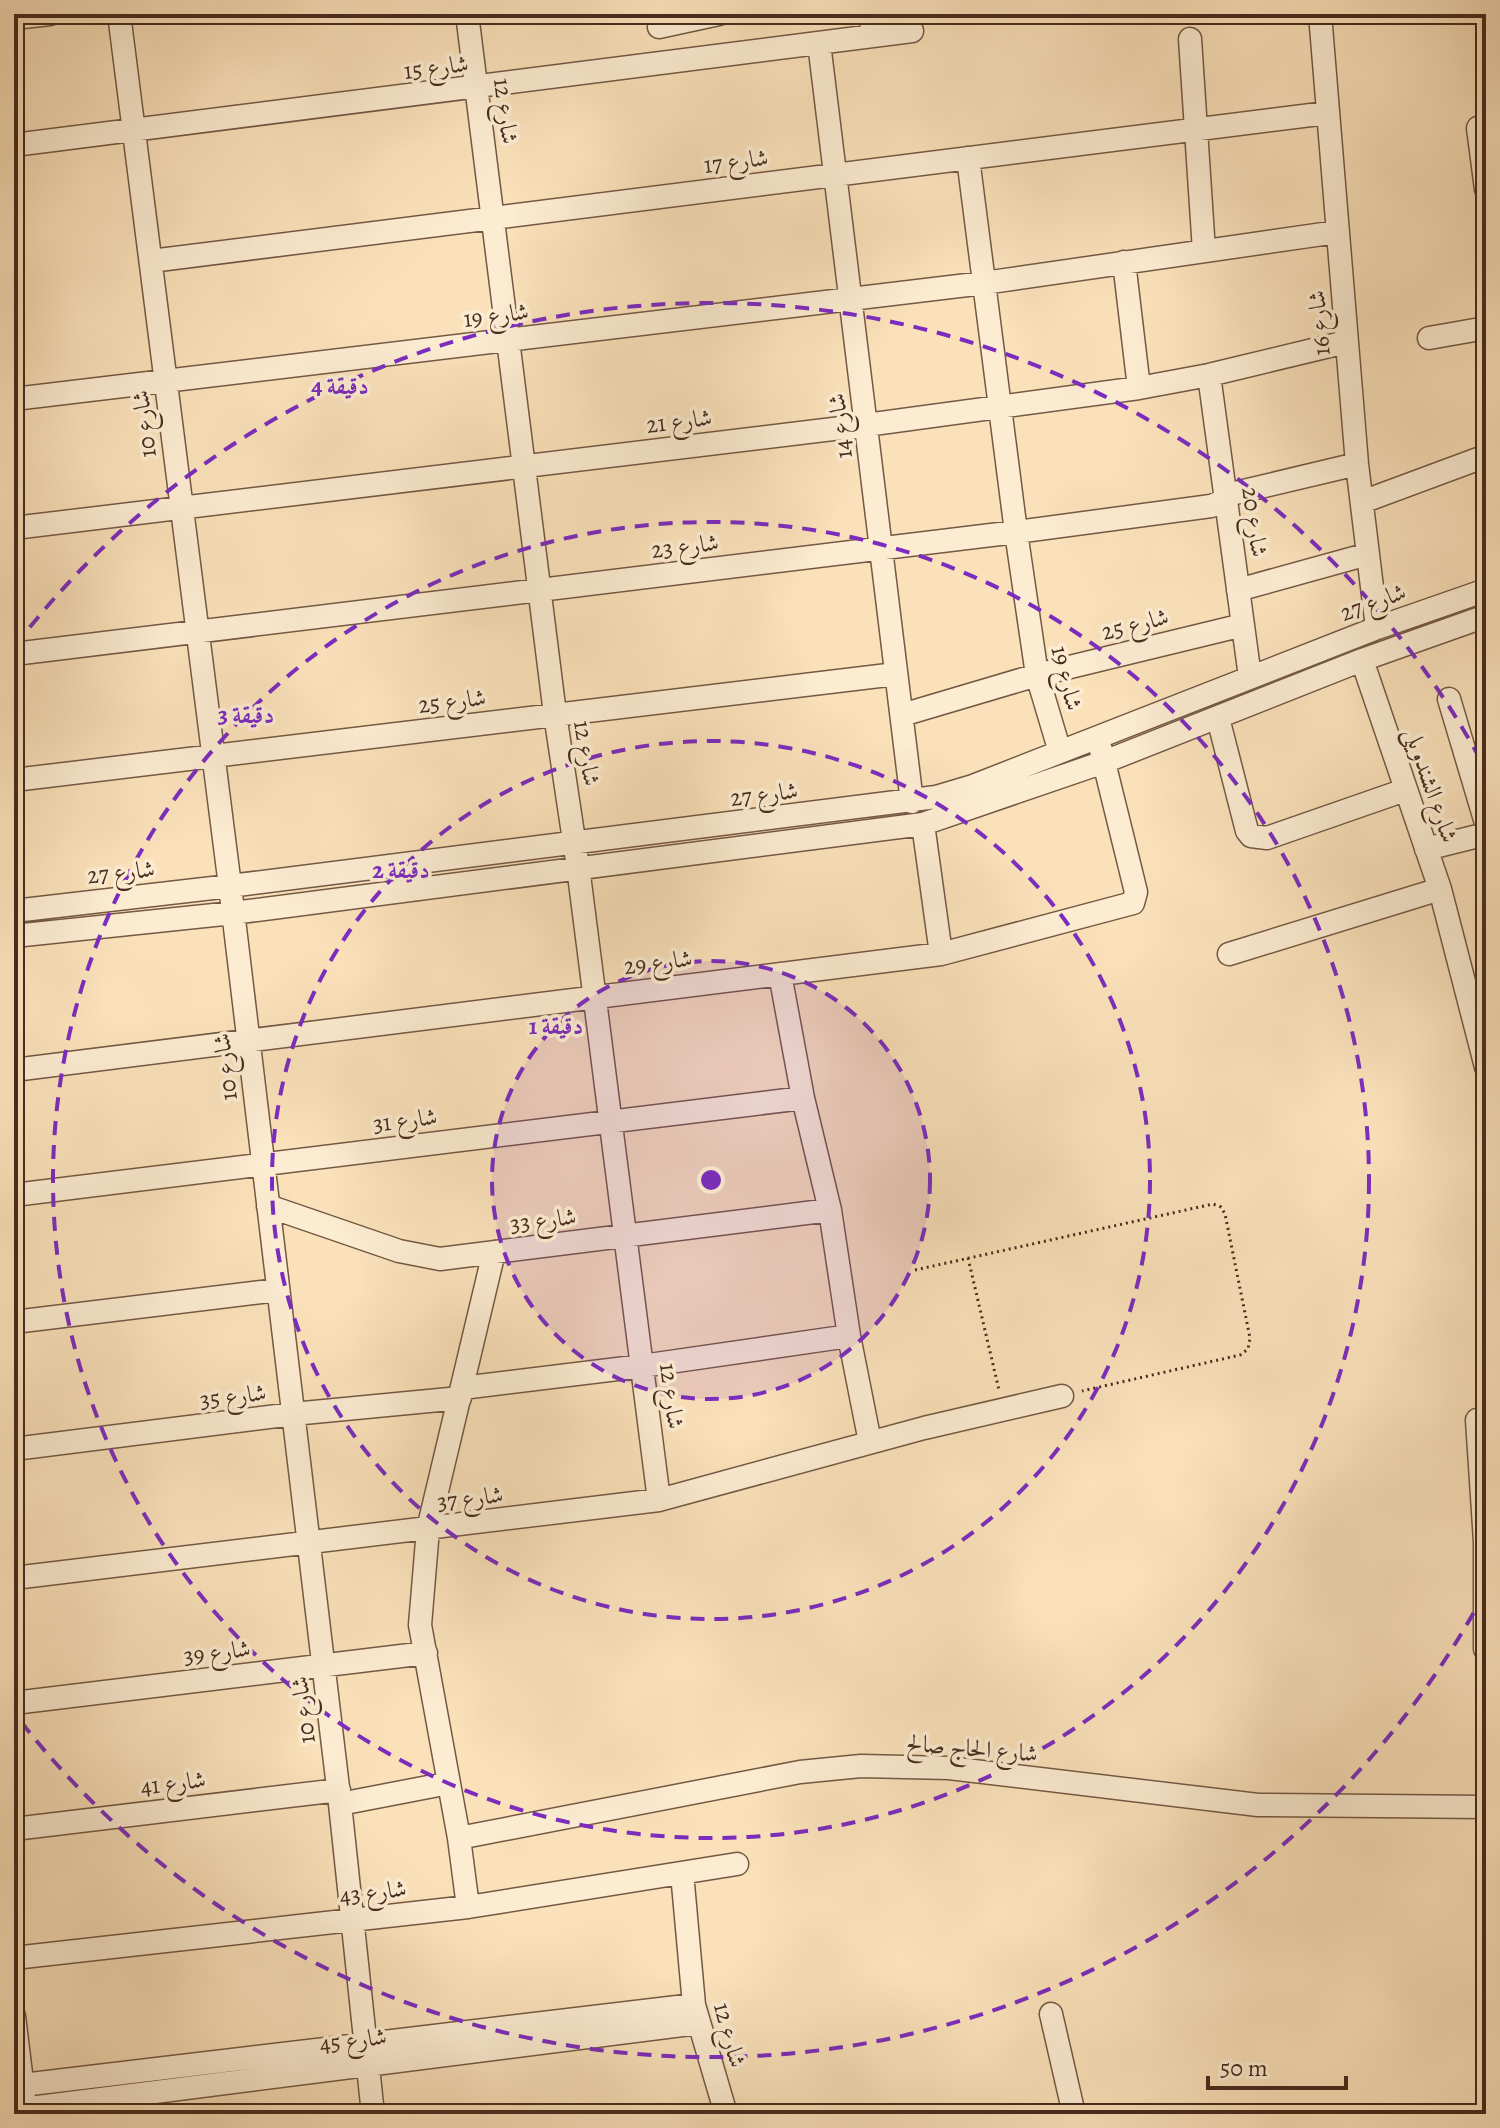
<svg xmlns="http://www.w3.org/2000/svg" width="1500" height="2128" font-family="Alegreya,Amiri,serif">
  <rect width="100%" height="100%" fill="#fae1ba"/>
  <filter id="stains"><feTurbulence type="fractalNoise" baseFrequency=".0025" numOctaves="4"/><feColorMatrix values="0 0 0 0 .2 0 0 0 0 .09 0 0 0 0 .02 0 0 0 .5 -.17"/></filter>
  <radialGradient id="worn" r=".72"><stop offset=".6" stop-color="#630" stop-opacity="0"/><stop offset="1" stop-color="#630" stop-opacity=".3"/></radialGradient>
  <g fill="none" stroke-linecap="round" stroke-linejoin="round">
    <defs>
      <path id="minor" d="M119 14 230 886 340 1804 373 2114
        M467 14 555 714 578 867 659 1500
        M870 14 873 36
        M1320 14 1357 464 1377 628
        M14 18 50 14
        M659 27 719 14
        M1190 39 1204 251
        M819 43 912 802
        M1478 128 1486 189
        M14 145 912 31
        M968 158 1016 532 1037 675 1060 752
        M151 261 1327 113
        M1124 262 1139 388
        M1429 338 1486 328
        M1209 375 1250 677
        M14 399 984 283 1337 232
        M1362 502 1486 456
        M14 528 866 425 1139 388 1209 375 1346 342
        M1238 590 1368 554
        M14 654 1016 532 1211 506 1226 500 1231 494 1357 464
        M1362 660 1440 889 1486 1067
        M1449 699 1486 823
        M902 715 1037 675 1243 625
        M1218 718 1247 831 1251 836 1267 838 1405 790
        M14 780 896 674
        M923 824 941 954
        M1426 849 1486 834
        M14 911 230 886 936 797 973 786 1377 628 1486 590
        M14 936 233 913 923 824 1104 762 1362 660 1486 616
        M1229 954 1440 889
        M780 974 803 1098 830 1210 849 1336 870 1442
        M14 1070 941 954 1133 903 1136 892 1101 750
        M14 1195 803 1098
        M268 1206 399 1251 440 1259 830 1210
        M14 1322 278 1290
        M462 1388 642 1366 849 1336
        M1477 1420 1485 1542V1649
        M14 1449 293 1414 460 1398
        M14 1578 659 1500 924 1428 1062 1396
        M14 1703 426 1653
        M340 1804 449 1783
        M14 1829 339 1790
        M459 1838 800 1772 861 1766 949 1768 1258 1805 1486 1807
        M682 1873 694 2005 726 2114
        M468 1907 459 1838 420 1625 428 1529 494 1252
        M14 1958 468 1907 737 1864
        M1051 2014 1074 2114
        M14 2016 24 2098
        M14 2086 694 2005
        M14 2110 698 2023"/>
    </defs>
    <use href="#minor" stroke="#745844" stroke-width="25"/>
    <path stroke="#472b1d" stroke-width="3" stroke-dasharray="2 4" stroke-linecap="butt" d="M968 1258 999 1390
      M915 1270 1213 1204 1221 1207 1225 1214 1250 1338 1248 1349 1240 1355 1082 1391"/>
    <use href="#minor" stroke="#fcecd2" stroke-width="22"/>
  </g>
  <circle cx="711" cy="1180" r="219" fill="#7b2cbf" fill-opacity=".12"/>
  <g fill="none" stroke="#7b2cbf" stroke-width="4" stroke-dasharray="14 10">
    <circle cx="711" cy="1180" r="219"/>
    <circle cx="711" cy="1180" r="439"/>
    <circle cx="711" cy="1180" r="658"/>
    <path d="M1485 1592A877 877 0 0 1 15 1714M15 646A877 877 0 0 1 1485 768"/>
  </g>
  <g text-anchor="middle" stroke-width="7" stroke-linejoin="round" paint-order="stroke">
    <g font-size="24" fill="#472b1d" stroke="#fcecd2">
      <text transform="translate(436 67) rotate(-7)" y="8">شارع 15</text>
      <text transform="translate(506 111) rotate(83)" y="8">شارع 12</text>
      <text transform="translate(736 161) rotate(-7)" y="8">شارع 17</text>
      <text transform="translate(496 315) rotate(-7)" y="8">شارع 19</text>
      <text transform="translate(1319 323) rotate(-95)" y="8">شارع 16</text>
      <text transform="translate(679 421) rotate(-7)" y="8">شارع 21</text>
      <text transform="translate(144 424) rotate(-97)" y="8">شارع 10</text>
      <text transform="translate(840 426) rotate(-97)" y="8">شارع 14</text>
      <text transform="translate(1255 522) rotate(82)" y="8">شارع 20</text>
      <text transform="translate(685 546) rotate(-7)" y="8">شارع 23</text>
      <text transform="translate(1373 602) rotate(-20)" y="8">شارع 27</text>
      <text transform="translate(1135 624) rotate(-14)" y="8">شارع 25</text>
      <text transform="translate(1067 678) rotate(76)" y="8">شارع 19</text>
      <text transform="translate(452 701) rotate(-7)" y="8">شارع 25</text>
      <text transform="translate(587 753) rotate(81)" y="8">شارع 12</text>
      <text transform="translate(1431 785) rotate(71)" y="8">شارع الشندويلى</text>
      <text transform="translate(764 794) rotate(-7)" y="8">شارع 27</text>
      <text transform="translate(121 872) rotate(-6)" y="8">شارع 27</text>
      <text transform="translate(658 962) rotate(-7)" y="8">شارع 29</text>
      <text transform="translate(225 1067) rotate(-97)" y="8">شارع 10</text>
      <text transform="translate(405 1120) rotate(-7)" y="8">شارع 31</text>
      <text transform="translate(543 1220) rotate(-7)" y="8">شارع 33</text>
      <text transform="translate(233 1396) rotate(-7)" y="8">شارع 35</text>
      <text transform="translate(672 1396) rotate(83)" y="8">شارع 12</text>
      <text transform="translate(470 1498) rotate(-7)" y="8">شارع 37</text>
      <text transform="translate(217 1652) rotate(-7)" y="8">شارع 39</text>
      <text transform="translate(303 1710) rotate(-97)" y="8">شارع 10</text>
      <text transform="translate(972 1748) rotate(5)" y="8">شارع الحاج صالح</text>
      <text transform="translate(173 1783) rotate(-7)" y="8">شارع 41</text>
      <text transform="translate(373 1892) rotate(-7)" y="8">شارع 43</text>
      <text transform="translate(730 2035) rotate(75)" y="8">شارع 12</text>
      <text transform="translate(353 2040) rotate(-7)" y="8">شارع 45</text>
    </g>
  </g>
  <circle cx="711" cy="1180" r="12" fill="#7b2cbf" stroke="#fcecd2" stroke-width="4"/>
  <g font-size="24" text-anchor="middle" font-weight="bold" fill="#7b2cbf" stroke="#fcecd2" stroke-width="7" stroke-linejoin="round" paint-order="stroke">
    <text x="340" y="394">4 دقيقة</text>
    <text x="246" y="723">3 دقيقة</text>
    <text x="401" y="878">2 دقيقة</text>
    <text x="556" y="1034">1 دقيقة</text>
  </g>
  <rect width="1500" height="2128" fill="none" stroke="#fae1ba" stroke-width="48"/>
  <rect x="16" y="16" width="1468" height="2096" fill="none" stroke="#472b1d" stroke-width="4"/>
  <rect x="24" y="24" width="1452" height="2080" fill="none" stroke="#472b1d" stroke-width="2"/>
  <path d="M1208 2076v12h138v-12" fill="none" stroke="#472b1d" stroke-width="4"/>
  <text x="1220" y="2076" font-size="24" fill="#472b1d" stroke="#fcecd2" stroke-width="6" paint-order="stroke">50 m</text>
  <rect width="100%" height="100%" filter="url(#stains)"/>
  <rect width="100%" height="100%" fill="url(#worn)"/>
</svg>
